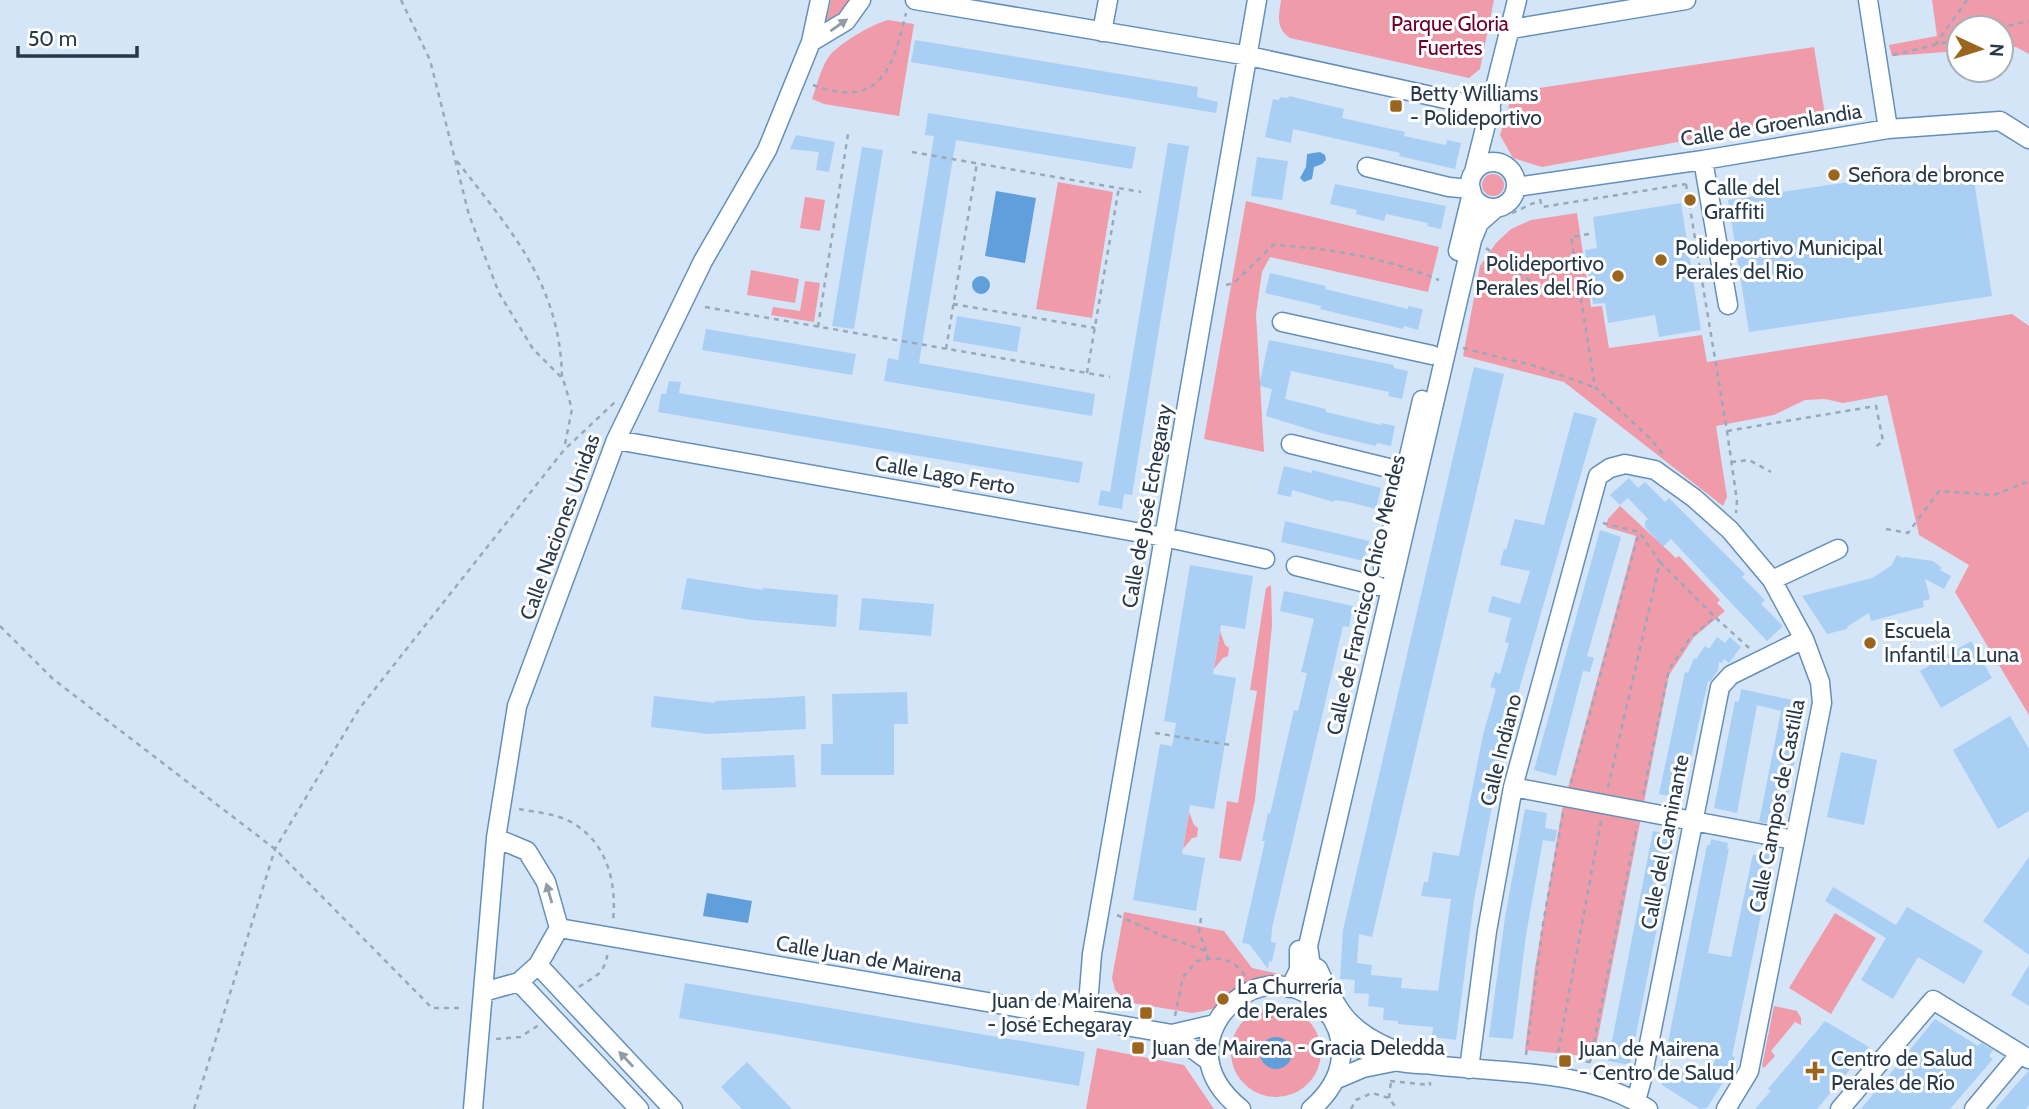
<svg xmlns="http://www.w3.org/2000/svg" width="2029" height="1109" font-family="Cabin,sans-serif">
  <rect width="100%" height="100%" fill="#d3e5f7"/>
  <path fill="#f09ba9" d="M831 0H851C844 9 839 20 826 22Z
    M1281 0H1494L1480 69 1469 78 1290 38C1275 28 1279 16 1281 0Z
    M1932 0H2029V54L2016 47 2001 48V28H1959V51L1892 56 1889 45 1937 36Z
    M888 20 914 24 899 116 824 104 812 99C817 86 820 70 828 58 836 45 872 24 888 20Z
    M1814 47 1825 115 1542 167 1513 158 1500 135 1513 92Z
    M1482 185a11 11 0 1 1 22 0a11 11 0 1 1-22 0Z
    M1058 182 1113 192 1092 318 1036 309Z
    M805 197 825 200 820 231 800 228Z
    M1246 201 1439 247 1428 292 1270 257 1262 272 1256 314 1264 452 1204 439Z
    M1577 213 1591 307 1602 306 1609 348 1702 335 1707 362 2012 314 2029 326V715L1955 592 1969 565 1919 535 1887 395 1843 403 1825 399 1805 400 1774 415 1716 426 1727 497 1723 506 1564 382 1463 356 1480 266 1496 243 1511 229 1531 220Z
    M751 270 799 279 795 303 747 295Z
    M805 281 820 283 814 322 771 315 773 307 800 311Z
    M1620 506 1676 558 1679 556 1720 600 1717 603 1725 611 1694 637 1669 675 1594 1057 1525 1050 1535 968 1562 810 1636 536 1606 527 1608 519Z
    M1271 585 1272 625 1255 800 1241 861 1219 858 1227 801 1238 803 1257 691 1250 690 1266 588Z
    M1220 631 1225 645 1229 648 1228 656 1223 658 1214 669Z
    M1189 812 1194 825 1198 828 1197 837 1192 838 1183 849Z
    M1124 912 1224 931 1252 968 1284 975 1247 984 1215 1008 1204 1011 1192 1013 1127 1002 1115 990 1112 978Z
    M1835 913 1876 938 1831 1014 1789 988Z
    M1774 1006 1797 1011 1801 1018V1025L1795 1022 1771 1051 1775 1056 1764 1068 1762 1066Z
    M1231 1052a45 45 0 1 1 90 0a45 45 0 1 1-90 0Z
    M1097 1048 1184 1065 1214 1109H1086Z"/>
  <path fill="#609fdc" d="M1320 152 1325 155 1326 160 1322 164 1314 167 1312 179 1304 182 1300 178 1306 167 1307 154Z
    M996 191 1036 198 1025 263 985 256Z
    M972 285a9 9 0 1 1 18 0a9 9 0 1 1-18 0Z
    M707 893 752 901 748 923 703 916Z
    M1260 1053a16 16 0 1 1 32 0a16 16 0 1 1-32 0Z"/>
  <path fill="#aacff5" d="M915 40 1198 87 1197 97 1218 102 1216 113 911 62Z
    M1289 96 1344 109 1342 118 1405 132 1404 136 1446 145 1447 140 1461 143 1455 169 1399 156 1400 153 1293 129 1291 143 1265 137 1273 99 1279 100 1280 97 1288 98Z
    M928 113 1136 147 1132 169 956 140 919 363 1095 394 1092 416 884 381 888 358 898 360 934 136 925 135Z
    M796 135 835 142 829 172 816 170 819 152 790 149Z
    M1168 143 1189 146 1132 495 1124 494 1122 509 1098 505 1101 490 1110 492Z
    M862 147 883 150 854 329 832 326Z
    M1257 157 1288 161 1282 200 1251 196Z
    M1938 169 1974 180 1992 296 1749 332 1728 200Z
    M1335 184 1446 206 1441 229 1427 226 1428 223 1386 214 1384 221 1356 214 1357 210 1330 204Z
    M1681 203 1701 330 1659 337 1655 315 1608 323 1605 303 1593 304 1585 250 1597 248 1593 217Z
    M1270 273 1326 286 1325 289 1408 309V306L1423 309 1418 330 1404 326 1403 329 1320 309 1321 306 1265 293Z
    M957 316 1021 327 1017 352 953 341Z
    M706 329 856 354 852 375 702 350Z
    M1269 340 1394 365V368L1408 371 1402 399 1388 396 1389 392 1291 371 1285 399 1326 409V412L1381 425V423L1395 426 1391 446 1377 443 1376 446 1321 433 1266 416 1272 389 1260 386V381Z
    M1474 367 1504 374 1372 937 1359 934 1357 963 1372 965 1371 975 1402 978 1401 988 1438 991 1451 899 1421 896 1424 882H1428L1433 852 1459 856 1483 735 1496 689 1490 687 1495 672 1500 674 1509 643 1505 642 1511 618 1488 612 1492 596 1520 604 1530 571 1500 565 1504 549 1506 550 1515 519 1544 525 1574 412 1597 418 1505 739 1474 900 1456 1040 1432 1037 1433 1027 1398 1024V1021L1383 1020 1384 1008 1368 1006 1369 994 1354 993 1355 980 1340 979 1343 930Z
    M669 381 681 382 679 393 1083 462 1079 483 658 412 661 394H666Z
    M1284 466 1312 473V470L1381 488 1376 509 1349 502 1334 500V502L1292 490 1291 497 1277 494Z
    M1629 478 1638 488 1645 482 1665 502 1669 498 1745 574 1742 577 1765 600 1761 604 1783 626 1767 641 1671 539 1663 547 1645 527V522L1648 519 1628 498 1620 505 1610 495Z
    M1285 521 1369 541 1364 561 1281 542Z
    M1600 530 1621 537 1587 656 1594 658 1590 672 1583 671 1556 776 1534 770Z
    M1897 555 1903 558 1905 557 1933 561 1942 568 1940 570 1951 576 1944 589 1925 579 1930 599 1923 601 1924 607 1871 621 1869 613 1848 626 1847 629 1827 634 1802 596 1872 578 1891 566Z
    M1190 565 1253 576 1245 629 1221 625 1213 674 1236 678 1214 809 1190 805 1182 854 1205 858 1196 911 1133 900 1160 744 1172 746 1176 723 1164 721Z
    M687 578 763 590V588L838 595 836 627 753 620 681 609Z
    M1284 591 1353 606 1349 627 1343 626 1325 703 1272 928 1271 942 1276 943 1272 962 1269 961 1268 969 1249 944 1242 943 1265 841H1262L1268 813 1270 814 1294 710 1298 711 1307 673 1301 672 1314 619 1280 611Z
    M862 598 934 604 931 636 859 630Z
    M1717 637 1725 643 1730 637 1741 647 1729 663 1724 659 1722 663 1719 662 1718 670 1710 682 1708 681 1682 799 1659 794 1685 672 1688 673 1694 658 1696 659 1705 646 1709 649Z
    M1971 641 1992 678 1941 708 1920 671Z
    M1741 689 1806 703 1782 826 1759 822 1781 711 1757 705 1737 813 1714 808 1735 701 1739 702Z
    M907 692 908 724H894V775H821V744H833L832 694Z
    M654 696 715 703V701L805 696 806 729 708 734 651 727Z
    M2010 716 2029 749V811L1998 829 1953 750Z
    M1841 752 1877 760 1864 825 1827 817Z
    M794 755 796 787 722 790 721 758Z
    M1525 809 1547 813 1545 828 1557 830 1555 842 1543 840 1526 935 1513 1039 1489 1037 1505 917Z
    M1653 831 1675 835 1635 1040 1629 1039 1634 1042 1630 1065 1608 1061Z
    M1711 839 1728 843 1727 849H1729L1708 953 1731 957 1753 854 1759 855 1761 849 1774 852 1732 1056 1735 1057 1731 1070 1707 1108 1700 1109 1662 1085 1658 1077 1662 1059 1700 1083 1716 1059 1667 1048 1707 845H1710Z
    M2029 857V955L1983 921Z
    M1833 887 1896 925 1907 907 1983 951 1964 984 1918 957 1893 999 1861 980 1886 938 1825 901Z
    M2029 965V1006L2011 995Z
    M685 983 1085 1052 1079 1086 679 1018Z
    M1935 1019 1978 1046 1981 1043 1993 1050 1989 1056 1993 1059 1950 1109H1861Z
    M1825 1021 1869 1047 1817 1109H1755L1771 1091 1768 1089Z
    M747 1062 792 1109H742L721 1087Z
    M2029 1070V1105L2026 1109H1995Z"/>
  <g fill="none" stroke-linecap="round" stroke-linejoin="round">
    <defs>
      <path id="minor" d="M915 0 1249 56 1491 109
        M1868 0 1888 129
        M1511 29 1686 0
        M1102 32 1108 0
        M811 42 846 21 861 0
        M1703 160 1728 305
        M1470 185a23 23 0 1 1 46 0a23 23 0 1 1-46 0Z
        M1367 167 1449 187 1471 189
        M1474 172 1517 0
        M1516 187 1703 160 1888 129 2000 121 2029 139
        M1458 251 1472 193
        M1282 322 1432 355
        M616 440 1164 537 1265 559
        M1291 444 1405 472
        M1296 566 1378 586
        M1383 568 1422 400
        M1772 580 1838 549
        M1513 787 1794 840
        M559 928 1172 1034 1215 1024
        M538 965 673 1109
        M1315 967 1318 969C1336 1009 1348 1031 1390 1048
        M519 982 639 1109
        M1290 988 1299 970V950
        M483 992 519 982 538 965 559 928 546 882 527 851 496 838
        M1316 1001 1308 946 1472 240 1479 223 1496 208
        M1083 1019 1089 992 1092 954 1257 0
        M1172 1034 1209 1061
        M1341 1039C1358 1048 1377 1056 1396 1061 1408 1064 1421 1064 1433 1065 1503 1073 1589 1069 1648 1109
        M1469 1069 1487 931 1513 787 1598 476 1610 468 1625 464 1655 470 1694 498 1730 530 1772 580 1804 639 1820 682 1822 703 1749 1071 1726 1109
        M1337 1079 1363 1068 1393 1062
        M1636 1101 1642 1079 1720 687 1731 675 1804 639
        M473 1109 496 838 517 706 616 440 703 261 767 150 811 42 820 0
        M1241 1109C1220 1092 1204 1069 1210 1040 1214 1023 1223 1010 1236 1000 1299 949 1389 1043 1311 1109
        M1840 1109 1933 1000 2029 1059
        M1974 1109 2020 1054"/>
    </defs>
    <use href="#minor" stroke="#648fb9" stroke-width="21"/>
    <path stroke="#97a9bb" stroke-width="2.5" stroke-dasharray="5 5" stroke-linecap="butt" d="M401 0 430 60 469 215 499 293 533 349 563 379 572 409 564 449
      M1999 28 2029 21
      M1935 45 1967 0
      M1893 55 1959 39
      M813 85C880 110 893 69 906 13
      M912 152 1141 192
      M457 161C511 231 560 284 562 377
      M1686 184 1727 431 1737 501 1736 513
      M1540 199 1542 207 1686 184
      M1512 213 1538 201
      M1589 234 1571 237 1595 387 1651 439 1665 457
      M1486 248 1536 285
      M1226 285 1234 283 1273 245C1330 248 1386 258 1439 280
      M953 304 1095 328
      M705 307 1110 377
      M818 327 848 134
      M1463 348 1535 366 1594 387
      M946 349 977 163
      M1087 373 1119 187
      M1727 431 1876 406 1883 441 1873 449
      M1731 462 1749 460 1771 472
      M1603 523 1639 532 1660 562 1608 787
      M1886 529 1908 533 1939 491 1994 495 2029 481
      M1660 562 1715 617
      M0 626 53 679 275 849 432 1008H464
      M1155 733 1230 745
      M1571 783 1639 532
      M1643 795 1669 669 1690 638 1715 617 1749 648
      M519 809C535 812 557 814 571 822 607 842 617 882 613 921
      M1601 821 1557 1058 1590 1062 1625 1074
      M1117 915 1163 936 1206 951 1208 959
      M1201 918 1199 932 1206 951
      M579 987C597 974 604 976 608 951
      M1175 1016 1183 977 1197 961C1219 956 1234 958 1246 977
      M496 1039 520 1037 539 1025
      M1526 1055 1543 924 1563 813
      M1590 1062 1637 826
      M1390 1081 1430 1085V1082
      M1389 1098 1391 1081
      M194 1109 275 849 359 709 564 450 615 402
      M1351 1109 1356 1100 1372 1093 1389 1098 1397 1109"/>
    <use href="#minor" stroke="#fff" stroke-width="18"/>
  </g>
  <defs><path id="oneway-solid" d="M-6-.8H1V-3.2L6.5 0L1 3.2V.8H-6Z" transform="scale(1.75)"/></defs>
  <g fill="#939ca5">
    <use href="#oneway-solid" transform="translate(839 25) rotate(-35)"/>
    <use href="#oneway-solid" transform="translate(549 893) rotate(-106)"/>
    <use href="#oneway-solid" transform="translate(626 1059) rotate(-133)"/>
  </g>
  <g fill="#9b651e" stroke="#fff" stroke-width="2.5">
    <rect x="1389" y="99" width="14" height="14" rx="3.5"/>
    <circle cx="1834" cy="175" r="7"/>
    <circle cx="1690" cy="200" r="7"/>
    <circle cx="1661" cy="260" r="7"/>
    <circle cx="1618" cy="276" r="7"/>
    <circle cx="1870" cy="643" r="7"/>
    <circle cx="1223" cy="999" r="7"/>
    <rect x="1139" y="1006" width="14" height="14" rx="3.5"/>
    <rect x="1131" y="1041" width="14" height="14" rx="3.5"/>
    <rect x="1558" y="1054" width="14" height="14" rx="3.5"/>
    <path d="M1811.5 1060.5h7v7h7v7h-7v7h-7v-7h-7v-7h7z"/>
  </g>
  <g text-anchor="middle" stroke-width="6" stroke-linejoin="round" paint-order="stroke">
    <g font-size="21" fill="#70002b" stroke="#fff">
      <text x="1450" y="31">Parque Gloria<tspan x="1450" dy="24">Fuertes</tspan></text>
    </g>
    <g font-size="21" fill="#27394b" stroke="#fff" text-anchor="start">
      <text x="1410" y="101">Betty Williams<tspan x="1410" dy="24">- Polideportivo</tspan></text>
      <text x="1848" y="182">Señora de bronce</text>
      <text x="1704" y="195">Calle del<tspan x="1704" dy="24">Graffiti</tspan></text>
      <text x="1675" y="255">Polideportivo Municipal<tspan x="1675" dy="24">Perales del Rio</tspan></text>
      <text x="1604" y="271" text-anchor="end">Polideportivo<tspan x="1604" dy="24">Perales del Río</tspan></text>
      <text x="1884" y="638">Escuela<tspan x="1884" dy="24">Infantil La Luna</tspan></text>
      <text x="1237" y="994">La Churrería<tspan x="1237" dy="24">de Perales</tspan></text>
      <text x="1132" y="1008" text-anchor="end">Juan de Mairena<tspan x="1132" dy="24">- José Echegaray</tspan></text>
      <text x="1152" y="1055">Juan de Mairena - Gracia Deledda</text>
      <text x="1579" y="1056">Juan de Mairena<tspan x="1579" dy="24">- Centro de Salud</tspan></text>
      <text x="1831" y="1066">Centro de Salud<tspan x="1831" dy="24">Perales de Río</tspan></text>
    </g>
    <g font-size="21" fill="#27394b" stroke="#fff">
      <text transform="translate(1771 125) rotate(-9)" y="7">Calle de Groenlandia</text>
      <text transform="translate(945 475) rotate(10)" y="7">Calle Lago Ferto</text>
      <text transform="translate(1147 506) rotate(-80)" y="7">Calle de José Echegaray</text>
      <text transform="translate(560 527) rotate(-70)" y="7">Calle Naciones Unidas</text>
      <text transform="translate(1366 595) rotate(-77)" y="7">Calle de Francisco Chico Mendes</text>
      <text transform="translate(1501 750) rotate(-76)" y="7">Calle Indiano</text>
      <text transform="translate(1777 806) rotate(-79)" y="7">Calle Campos de Castilla</text>
      <text transform="translate(1665 842) rotate(-79)" y="7">Calle del Caminante</text>
      <text transform="translate(869 959) rotate(10)" y="7">Calle Juan de Mairena</text>
    </g>
  </g>
  <g transform="translate(1980 49) rotate(94)"><circle r="33" fill="#ffffff" stroke="#a9b0b7" stroke-width="2"/>
  <path d="M0-5L12 26L0 18L-12 26Z" fill="#9b651e"/>
  <text y="-10" font-size="19" font-weight="bold" text-anchor="middle" fill="#27394b">N</text>
  </g>
  <path d="M18 46v10h119v-10" fill="none" stroke="#27394b" stroke-width="3.5"/>
  <text x="28" y="46" font-size="21" fill="#27394b" stroke="#ffffff" stroke-width="5" paint-order="stroke">50 m</text>
</svg>
